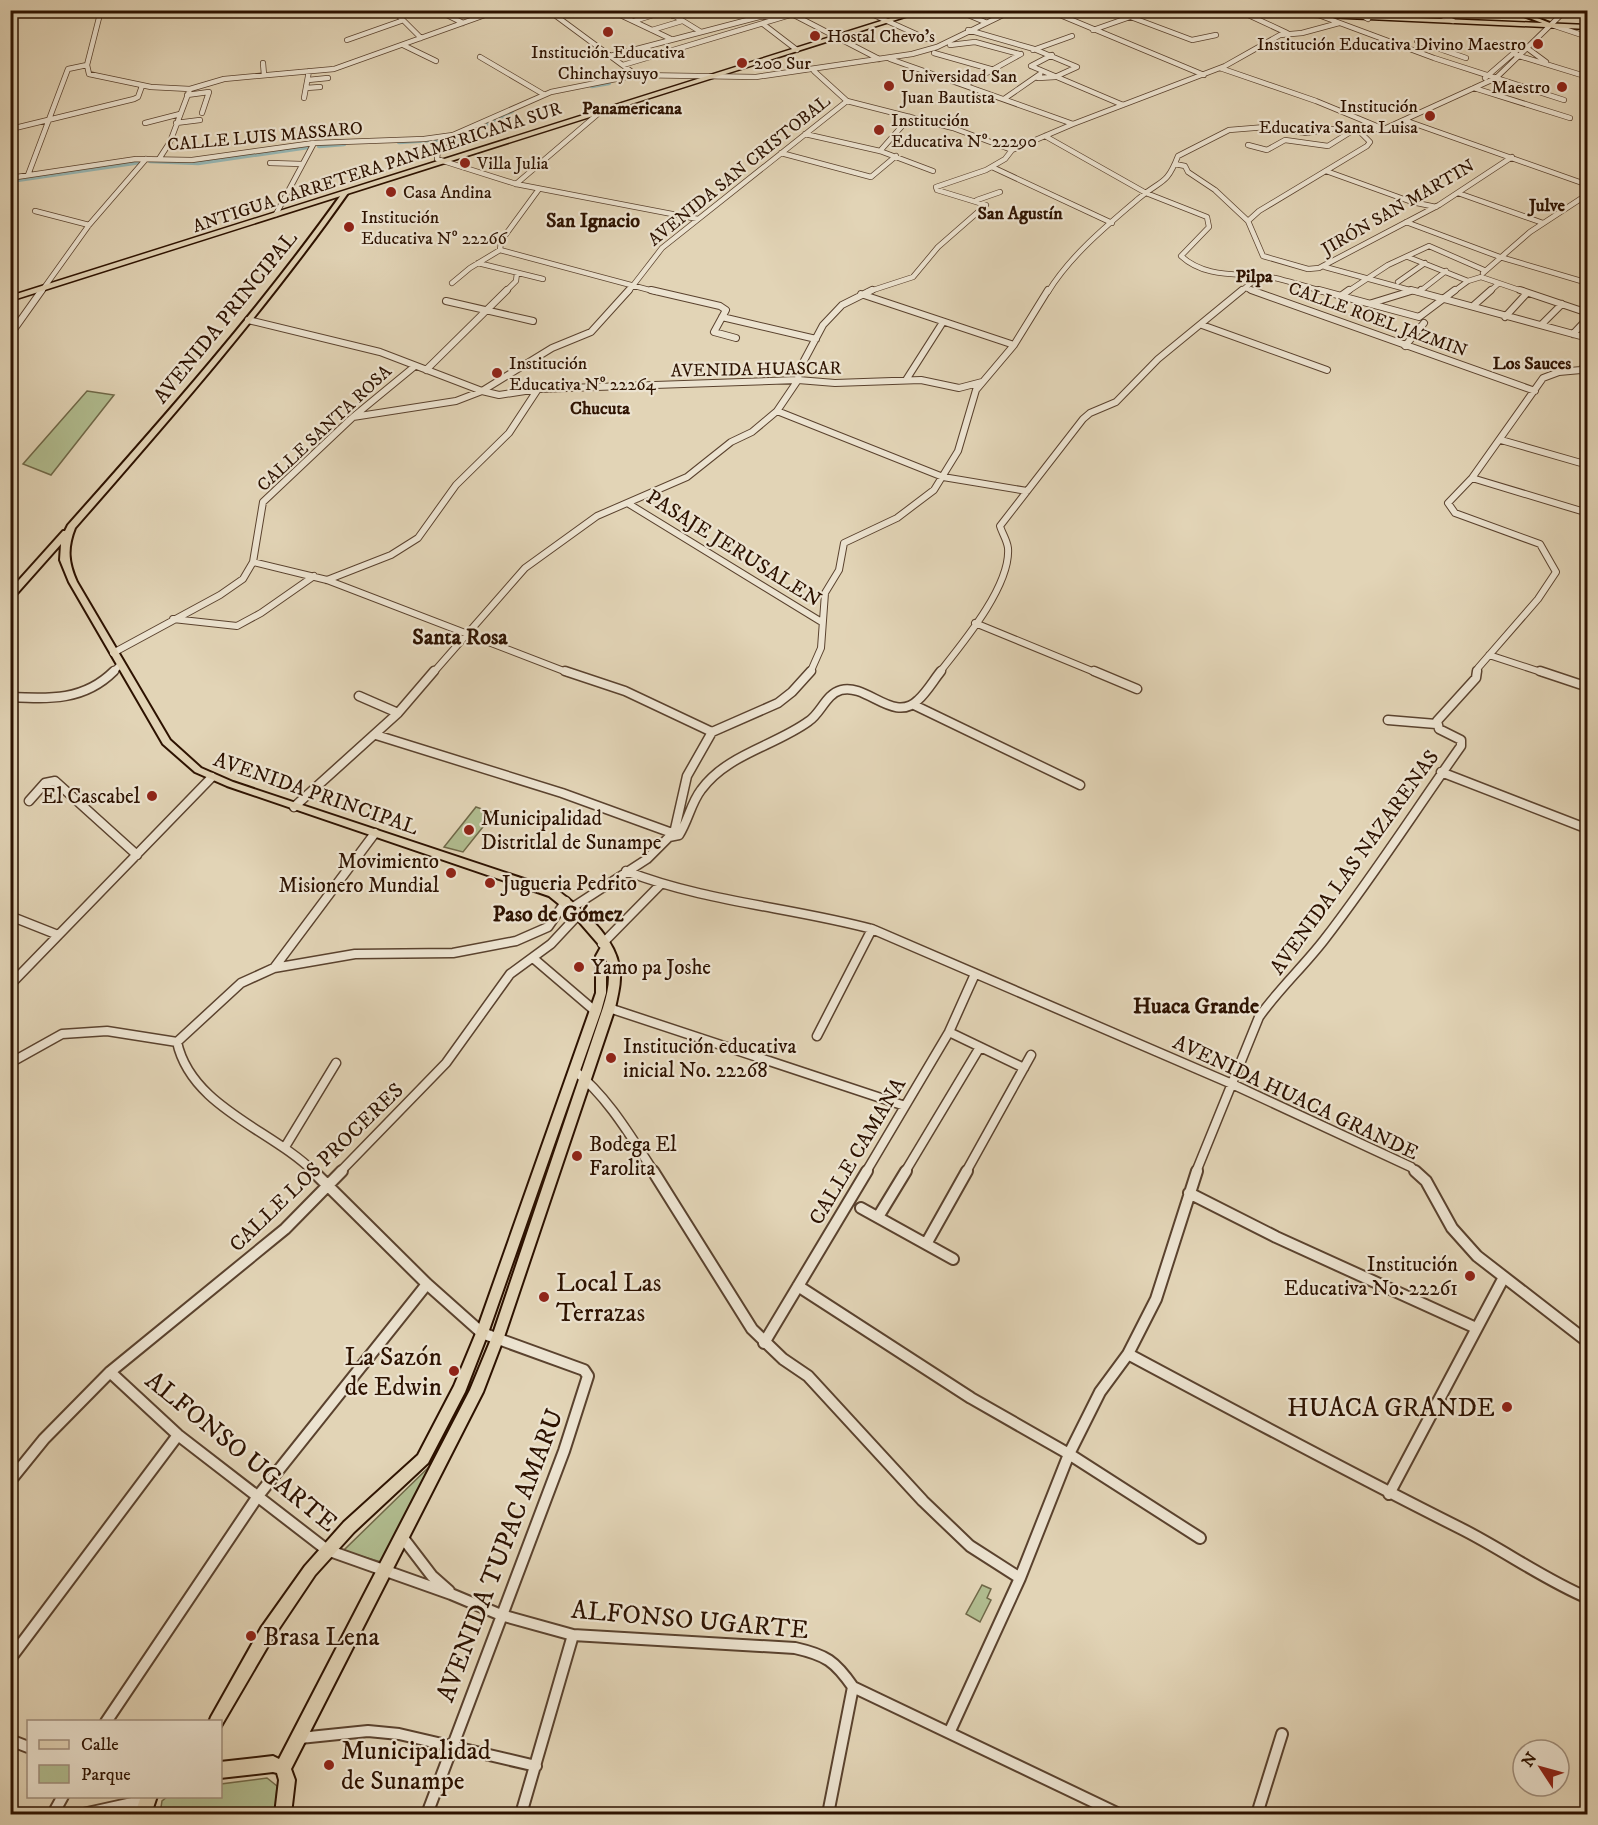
<svg xmlns="http://www.w3.org/2000/svg" width="1598" height="1825" font-family="'IM FELL DW Pica',serif">
  <rect width="100%" height="100%" fill="#e2d4b6"/>
  <filter id="stains"><feTurbulence type="fractalNoise" baseFrequency=".00333" numOctaves="4"/><feColorMatrix values="0 0 0 0 .2 0 0 0 0 .09 0 0 0 0 .02 0 0 0 .5 -.17"/></filter>
  <radialGradient id="worn" r=".72"><stop offset=".6" stop-color="#630" stop-opacity="0"/><stop offset="1" stop-color="#630" stop-opacity=".3"/></radialGradient>
  <path fill="#b1bd90" stroke="#6f6848" stroke-width="1.5" d="M87 391 114 395 51 475 23 464Z
    M476 807 494 813 463 852 444 847Z
    M430 1466 381 1562 343 1551Z
    M982 1585 991 1589 987 1598 991 1600 980 1622 966 1614Z
    M267 1778 277 1786 275 1814H160L162 1801 167 1797 220 1796 221 1784Z"/>
  <g fill="none" stroke-linecap="round" stroke-linejoin="round">
    <path stroke="#96b7b5" stroke-width="4.5" d="M592 86 609 83
      M458 138 512 111
      M399 142 447 139
      M319 146 344 144
      M150 161 198 163 308 147
      M10 181 140 162"/>
    <defs>
      <path id="minor-far3" d="M101 10 87 65 89 74 151 87 190 89 224 79 334 69 499 10
        M393 10 421 38
        M447 10 445 14 463 23
        M548 10 636 75
        M665 10 701 32
        M863 10 927 39
        M956 10 985 22
        M1048 10 1204 75
        M1112 10 1192 40 1216 35
        M1305 10 1434 58 1564 100
        M1353 10 1368 19
        M1429 10 1453 21
        M614 12 671 39
        M1244 13 1287 33
        M554 14 566 10
        M792 14 879 59
        M673 16 691 10
        M634 21 666 11
        M763 24 797 50
        M1552 25 1588 37
        M652 30 682 21
        M968 30 1034 49 1077 67 1055 77 1038 78
        M1093 30 1130 17
        M347 40 401 21
        M1417 41 1466 58
        M403 45 436 61
        M950 45 975 42 1019 54
        M1527 48 1546 62
        M1033 50 1072 36
        M934 53 994 70
        M1516 55 1588 77
        M610 56 759 17 778 16
        M480 57 543 94
        M890 59 1073 124
        M263 63 264 75
        M623 65 807 10
        M1031 66 1123 105
        M1031 66 1052 55
        M1220 68 1316 101 1384 129
        M814 71 847 101 953 128 1012 150
        M1485 78 1523 45
        M308 80 328 78
        M965 85 1021 54
        M306 88 320 87
        M1474 88 1570 118
        M187 95 209 92 202 113
        M304 98 309 71
        M1004 99 1040 74
        M1404 120 1588 185
        M145 123 180 114
        M176 123 200 120
        M15 128 134 99 138 97 142 86
        M805 134 880 151 933 171
        M453 135 438 150 437 159 516 184 698 219
        M1045 136 1146 193 1207 217 1209 227 1181 256C1207 280 1243 272 1275 278 1291 282 1308 287 1325 292
        M1248 145 1267 150 1285 140 1328 146 1352 131
        M880 151 910 117
        M781 153 871 177 896 156
        M159 159 170 142 190 89
        M270 163 302 164
        M1175 164 1185 166 1188 172 1215 190 1248 221
        M992 167 1112 223
        M1326 171 1412 202 1436 207
        M28 175 68 69 87 65
        M10 178 136 159 192 160 314 143 424 139 453 135 551 92 636 75 756 77 912 54 937 47 1005 14 1035 10
        M516 184 599 113
        M1458 193 1543 223
        M977 200 1000 192
        M35 211 89 225
        M276 214 314 143
        M1248 221 1263 256 1308 269 1319 268 1439 205 1512 157
        M1248 221 1259 211 1367 146 1370 142 1359 131
        M1406 222 1500 257 1588 283
        M500 250 657 292
        M1408 257 1468 281
        M478 263 543 279
        M1325 267 1417 292
        M1483 273 1530 232 1588 194
        M1481 277 1525 292
        M1398 282 1425 263
        M452 283 470 268 500 250 501 241 539 189
        M1245 288 1256 292
        M41 292 89 225 146 159
        M505 292 516 281 517 273
        M628 292 662 248 847 101
        M867 292 913 277 938 247 986 205 937 190 936 187 986 170 1005 159 1012 150 1073 124 1225 66 1280 35 1302 33 1339 23
        M1048 292C1070 256 1106 226 1138 199 1161 179 1166 187 1178 156L1229 130 1266 127 1306 133 1330 129H1384L1496 78 1566 10
        M1240 292 1256 279
        M1347 292 1388 265 1429 246 1484 270
        M1408 292 1411 291
        M1419 292 1446 271
        M1453 292 1468 281 1481 277
        M1489 292 1498 284"/>
      <path id="minor-far2" d="M651 290 720 306 726 310 714 332 736 338
        M1251 290 1535 391
        M1319 290 1419 317 1455 290
        M1411 290 1588 338
        M1520 290 1588 313
        M1419 292 1421 290
        M861 294 1014 345
        M1342 295 1349 290
        M446 301 533 321
        M1372 303 1411 291
        M1473 306 1491 290
        M722 317 816 339
        M1505 317 1527 293
        M248 320 380 352 482 391 552 348 591 332 629 290
        M1542 324 1562 304
        M1202 325 1327 370
        M1573 334 1588 318
        M10 335 42 290
        M1405 346 1424 323
        M426 370 507 290
        M1581 370 1588 362
        M906 380 943 322
        M777 411 943 477 1027 491
        M353 417 456 401 482 391 499 395 538 389 798 380 835 383 921 380 959 388 982 382
        M1501 440 1588 465
        M1472 478 1588 513
        M629 504 820 621
        M253 562 327 580 569 673
        M327 580 391 555 418 538 456 485 509 433 538 389
        M173 619 237 626 261 613 314 576
        M975 623 1097 673
        M113 653 220 595 243 579 253 562 263 502 353 417 415 366
        M1489 655 1544 673
        M112 673 120 665
        M433 673 525 568 597 516 687 477 731 442 752 432 777 411 798 380 799 370 823 325 842 305 872 290
        M810 673 821 648 825 593 839 570 844 543 897 518 934 490 958 451 976 390 1014 345 1048 290
        M939 673C962 644 1011 586 1008 548 1007 540 1002 533 1000 526L1083 419 1090 413 1116 402 1158 359 1242 290
        M1477 673 1478 668 1538 599 1556 572 1540 544 1455 513 1448 503 1472 478 1543 378 1559 372 1581 370"/>
      <path id="minor-far1" d="M565 671 625 691 712 732
        M1094 671 1137 689
        M1540 671 1588 687
        M359 696 398 713
        M10 697C49 699 84 701 114 671
        M914 705 1080 785
        M1388 720 1436 724
        M376 735 562 793 672 833
        M1441 772 1588 829
        M29 801 45 783 55 781 137 855
        M294 807 398 713 434 671
        M669 837 679 835C688 821 691 803 701 790 727 754 775 746 809 721 821 713 826 694 841 690 867 683 894 724 918 700 927 692 933 681 941 671
        M626 871C705 902 790 907 872 929L1232 1084 1411 1167 1416 1172
        M573 907 647 859 669 837 675 829 687 776 712 732 778 703 792 692 811 671
        M10 916 58 935
        M602 944 659 886
        M533 958 595 1011
        M274 968 375 833
        M10 985 212 777
        M609 1008 905 1106
        M949 1032 1024 1068
        M817 1036 872 929
        M10 1063 62 1034 107 1031 177 1042
        M575 1071C608 1097 631 1137 654 1172
        M285 1147 336 1063
        M314 1172C272 1130 191 1107 177 1042L241 983 274 968 355 954 453 953 516 941 548 927 566 901
        M340 1172 446 1063 510 974 551 944 579 914
        M866 1172 949 1032 975 974
        M905 1172 980 1047
        M966 1172 1031 1055
        M1196 1172 1259 1017C1278 990 1303 967 1324 940 1372 878 1415 811 1461 746V740L1439 729 1437 721 1476 678 1477 671"/>
      <path id="minor" d="M313 1171 427 1284 482 1333 584 1370 588 1376 564 1451 427 1814
        M653 1171 752 1329 783 1359 808 1376 923 1501 970 1546 1020 1578
        M1415 1171 1426 1181 1452 1228 1477 1256 1588 1342
        M1189 1193 1276 1237 1476 1328
        M861 1208 953 1259
        M878 1217 906 1171
        M926 1244 967 1171
        M798 1286 971 1398 1069 1454 1200 1538
        M764 1343 867 1171
        M1128 1354C1238 1413 1348 1472 1460 1528 1504 1550 1543 1579 1588 1598
        M110 1372 178 1435 327 1550 451 1594 501 1615 573 1635 795 1648C826 1655 835 1661 853 1687L1119 1814
        M10 1481 44 1439 110 1372 285 1229 342 1171
        M1389 1494 1504 1277
        M403 1538 432 1576 449 1591
        M10 1659 178 1435
        M106 1722 258 1496 427 1284
        M950 1731 1020 1578 1069 1454 1100 1392 1128 1354 1156 1299 1197 1171
        M300 1738 368 1731 399 1734 536 1766
        M10 1740 28 1747
        M53 1814 63 1796
        M83 1814 146 1800
        M521 1814 573 1635
        M828 1814 853 1687
        M1257 1814 1282 1734"/>
      <path id="major" d="M1508 10H1517L1555 25 1550 26Z
        M343 192 348 193C265 311 170 419 75 528 67 548 68 562 77 582L170 740 201 768 233 782 557 890C580 907 614 936 619 966 622 980 618 994 615 1008L504 1337 483 1392 291 1769 295 1780 291 1814H275L279 1780 277 1773 273 1772 220 1778V1762L273 1756 279 1759 470 1390 492 1337 603 1008C608 992 612 975 606 959V993L601 1011 488 1333 465 1392 428 1463 354 1532 315 1575 272 1639 220 1728V1722H209L211 1717 261 1628 305 1566 344 1522 418 1455 454 1386 476 1333 596 993V956L601 947 575 917 549 896 227 786 195 772 163 744 69 582 60 560 61 544 13 598H10V590L63 531H65L68 525C164 417 259 310 343 192Z
        M141 1796H157L151 1814H135Z"/>
      <path id="highway" d="M916 10H927L10 301V296Z
        M1171 10H1231L1588 25V29Z"/>
    </defs>
    <use href="#minor-far3" stroke="#5a422e" stroke-width="6"/>
    <use href="#minor-far2" stroke="#5a422e" stroke-width="8"/>
    <use href="#minor-far1" stroke="#5a422e" stroke-width="11"/>
    <use href="#minor" stroke="#5a422e" stroke-width="14"/>
    <use href="#major" stroke="#2d1200" stroke-width="4"/>
    <use href="#highway" stroke="#2d1200" stroke-width="3"/>
    <use href="#minor-far3" stroke="#ece3d0" stroke-width="4.5"/>
    <use href="#minor-far2" stroke="#ece3d0" stroke-width="6"/>
    <use href="#minor-far1" stroke="#ece3d0" stroke-width="8"/>
    <use href="#minor" stroke="#ece3d0" stroke-width="10"/>
    <use href="#major" fill="#e2d4b6" fill-rule="evenodd"/>
    <use href="#highway" fill="#e2d4b6" fill-rule="evenodd"/>
  </g>
  <g fill="#8f2418" stroke="#ece3d0" stroke-width="2">
    <circle cx="608" cy="32" r="6"/>
    <circle cx="815" cy="36" r="6"/>
    <circle cx="1538" cy="44" r="6"/>
    <circle cx="742" cy="63" r="6"/>
    <circle cx="889" cy="86" r="6"/>
    <circle cx="1562" cy="87" r="6"/>
    <circle cx="1430" cy="116" r="6"/>
    <circle cx="879" cy="130" r="6"/>
    <circle cx="465" cy="163" r="6"/>
    <circle cx="391" cy="192" r="6"/>
    <circle cx="349" cy="227" r="6"/>
    <circle cx="497" cy="373" r="6"/>
    <circle cx="152" cy="796" r="6"/>
    <circle cx="469" cy="830" r="6"/>
    <circle cx="451" cy="873" r="6"/>
    <circle cx="490" cy="883" r="6"/>
    <circle cx="579" cy="967" r="6"/>
    <circle cx="611" cy="1058" r="6"/>
    <circle cx="577" cy="1156" r="6"/>
    <circle cx="1470" cy="1276" r="6"/>
    <circle cx="544" cy="1297" r="6"/>
    <circle cx="454" cy="1371" r="6"/>
    <circle cx="1507" cy="1407" r="6"/>
    <circle cx="251" cy="1636" r="6"/>
    <circle cx="329" cy="1765" r="6"/>
  </g>
  <g text-anchor="middle" stroke-width="4.5" stroke-linejoin="round" paint-order="stroke">
    <g font-size="18" fill="#2d1200" stroke="#ece3d0" text-anchor="start">
      <text x="827" y="42">Hostal Chevo's</text>
      <text x="1526" y="50" text-anchor="end">Institución Educativa Divino Maestro</text>
      <text x="608" y="58" text-anchor="middle">Institución Educativa<tspan x="608" dy="21">Chinchaysuyo</tspan></text>
      <text x="754" y="69">200 Sur</text>
      <text x="901" y="82">Universidad San<tspan x="901" dy="21">Juan Bautista</tspan></text>
      <text x="1550" y="93" text-anchor="end">Maestro</text>
      <text x="1418" y="112" text-anchor="end">Institución<tspan x="1418" dy="21">Educativa Santa Luisa</tspan></text>
      <text x="891" y="126">Institución<tspan x="891" dy="21">Educativa Nº 22290</tspan></text>
      <text x="477" y="169">Villa Julia</text>
      <text x="403" y="198">Casa Andina</text>
      <text x="361" y="223">Institución<tspan x="361" dy="21">Educativa Nº 22266</tspan></text>
      <text x="509" y="369">Institución<tspan x="509" dy="21">Educativa Nº 22264</tspan></text>
    </g>
    <g font-size="18" font-weight="bold" fill="#2d1200" stroke="#ece3d0">
      <text x="632" y="114">Panamericana</text>
      <text x="1547" y="211">Julve</text>
      <text x="1020" y="219">San Agustín</text>
      <text x="1254" y="282">Pilpa</text>
      <text x="1532" y="369">Los Sauces</text>
      <text x="600" y="414">Chucuta</text>
    </g>
    <g font-size="18" fill="#2d1200" stroke="#ece3d0">
      <text transform="translate(265 136) rotate(-5)" y="6">CALLE LUIS MASSARO</text>
      <text transform="translate(377 167) rotate(-18)" y="6">ANTIGUA CARRETERA PANAMERICANA SUR</text>
      <text transform="translate(739 170) rotate(-39)" y="6">AVENIDA SAN CRISTOBAL</text>
      <text transform="translate(1398 207) rotate(-30)" y="6">JIRÓN SAN MARTIN</text>
      <text transform="translate(1378 319) rotate(20)" y="6">CALLE ROEL JAZMIN</text>
      <text transform="translate(756 369) rotate(-1)" y="6">AVENIDA HUASCAR</text>
      <text transform="translate(324 428) rotate(-43)" y="6">CALLE SANTA ROSA</text>
    </g>
    <g font-size="20" font-weight="bold" fill="#2d1200" stroke="#ece3d0">
      <text x="593" y="227">San Ignacio</text>
    </g>
    <g font-size="21" fill="#2d1200" stroke="#ece3d0">
      <text transform="translate(225 317) rotate(-51)" y="7">AVENIDA PRINCIPAL</text>
      <text transform="translate(734 548) rotate(32)" y="7">PASAJE JERUSALEN</text>
      <text transform="translate(316 793) rotate(19)" y="7">AVENIDA PRINCIPAL</text>
      <text transform="translate(1354 862) rotate(-54)" y="7">AVENIDA LAS NAZARENAS</text>
      <text transform="translate(1296 1097) rotate(25)" y="7">AVENIDA HUACA GRANDE</text>
      <text transform="translate(857 1151) rotate(-59)" y="7">CALLE CAMANA</text>
      <text transform="translate(316 1167) rotate(-44)" y="7">CALLE LOS PROCERES</text>
    </g>
    <g font-size="21" fill="#2d1200" stroke="#ece3d0" text-anchor="start">
      <text x="140" y="803" text-anchor="end">El Cascabel</text>
      <text x="481" y="825">Municipalidad<tspan x="481" dy="24">Distritlal de Sunampe</tspan></text>
      <text x="439" y="868" text-anchor="end">Movimiento<tspan x="439" dy="24">Misionero Mundial</tspan></text>
      <text x="502" y="890">Jugueria Pedrito</text>
      <text x="591" y="974">Yamo pa Joshe</text>
      <text x="623" y="1053">Institución educativa<tspan x="623" dy="24">inicial No. 22268</tspan></text>
      <text x="589" y="1151">Bodega El<tspan x="589" dy="24">Farolita</tspan></text>
      <text x="1458" y="1271" text-anchor="end">Institución<tspan x="1458" dy="24">Educativa No. 22261</tspan></text>
    </g>
    <g font-size="22" font-weight="bold" fill="#2d1200" stroke="#ece3d0">
      <text x="460" y="644">Santa Rosa</text>
      <text x="558" y="921">Paso de Gómez</text>
      <text x="1196" y="1013">Huaca Grande</text>
    </g>
    <g font-size="26" fill="#2d1200" stroke="#ece3d0" text-anchor="start">
      <text x="556" y="1291">Local Las<tspan x="556" dy="30">Terrazas</tspan></text>
      <text x="442" y="1365" text-anchor="end">La Sazón<tspan x="442" dy="30">de Edwin</tspan></text>
      <text x="1495" y="1416" text-anchor="end">HUACA GRANDE</text>
      <text x="263" y="1645">Brasa Lena</text>
      <text x="341" y="1759">Municipalidad<tspan x="341" dy="30">de Sunampe</tspan></text>
    </g>
    <g font-size="26" fill="#2d1200" stroke="#ece3d0">
      <text transform="translate(242 1451) rotate(39)" y="9">ALFONSO UGARTE</text>
      <text transform="translate(499 1555) rotate(-69)" y="9">AVENIDA TUPAC AMARU</text>
      <text transform="translate(690 1619) rotate(5)" y="9">ALFONSO UGARTE</text>
    </g>
  </g>
  <rect width="1598" height="1825" fill="none" stroke="#e2d4b6" stroke-width="36"/>
  <rect x="12" y="12" width="1574" height="1801" fill="none" stroke="#2d1200" stroke-width="3"/>
  <rect x="18" y="18" width="1562" height="1789" fill="none" stroke="#2d1200" stroke-width="1.5"/>
  <rect x="27" y="1720" width="195" height="78" fill="#ece3d0" stroke="#a08f7d" stroke-width="1.5"/>
  <rect x="39" y="1740" width="30" height="9" fill="#e2d4b6" stroke="#a08f7d" stroke-width="1.5"/>
  <text x="81" y="1750" font-size="18" fill="#2d1200">Calle</text>
  <rect x="39" y="1765" width="30" height="18" fill="#b1bd90" stroke="#a08f7d" stroke-width="1.5"/>
  <text x="81" y="1780" font-size="18" fill="#2d1200">Parque</text>
  <g transform="translate(1541 1768) rotate(306)"><circle r="28" fill="#ece3d0" stroke="#a08f7d" stroke-width="1.5"/>
  <path d="M0-4.5L10 22L0 15L-10 22Z" fill="#8f2418"/>
  <text y="-9" font-size="16" font-weight="bold" text-anchor="middle" fill="#2d1200">N</text>
  </g>
  <rect width="100%" height="100%" filter="url(#stains)"/>
  <rect width="100%" height="100%" fill="url(#worn)"/>
</svg>
